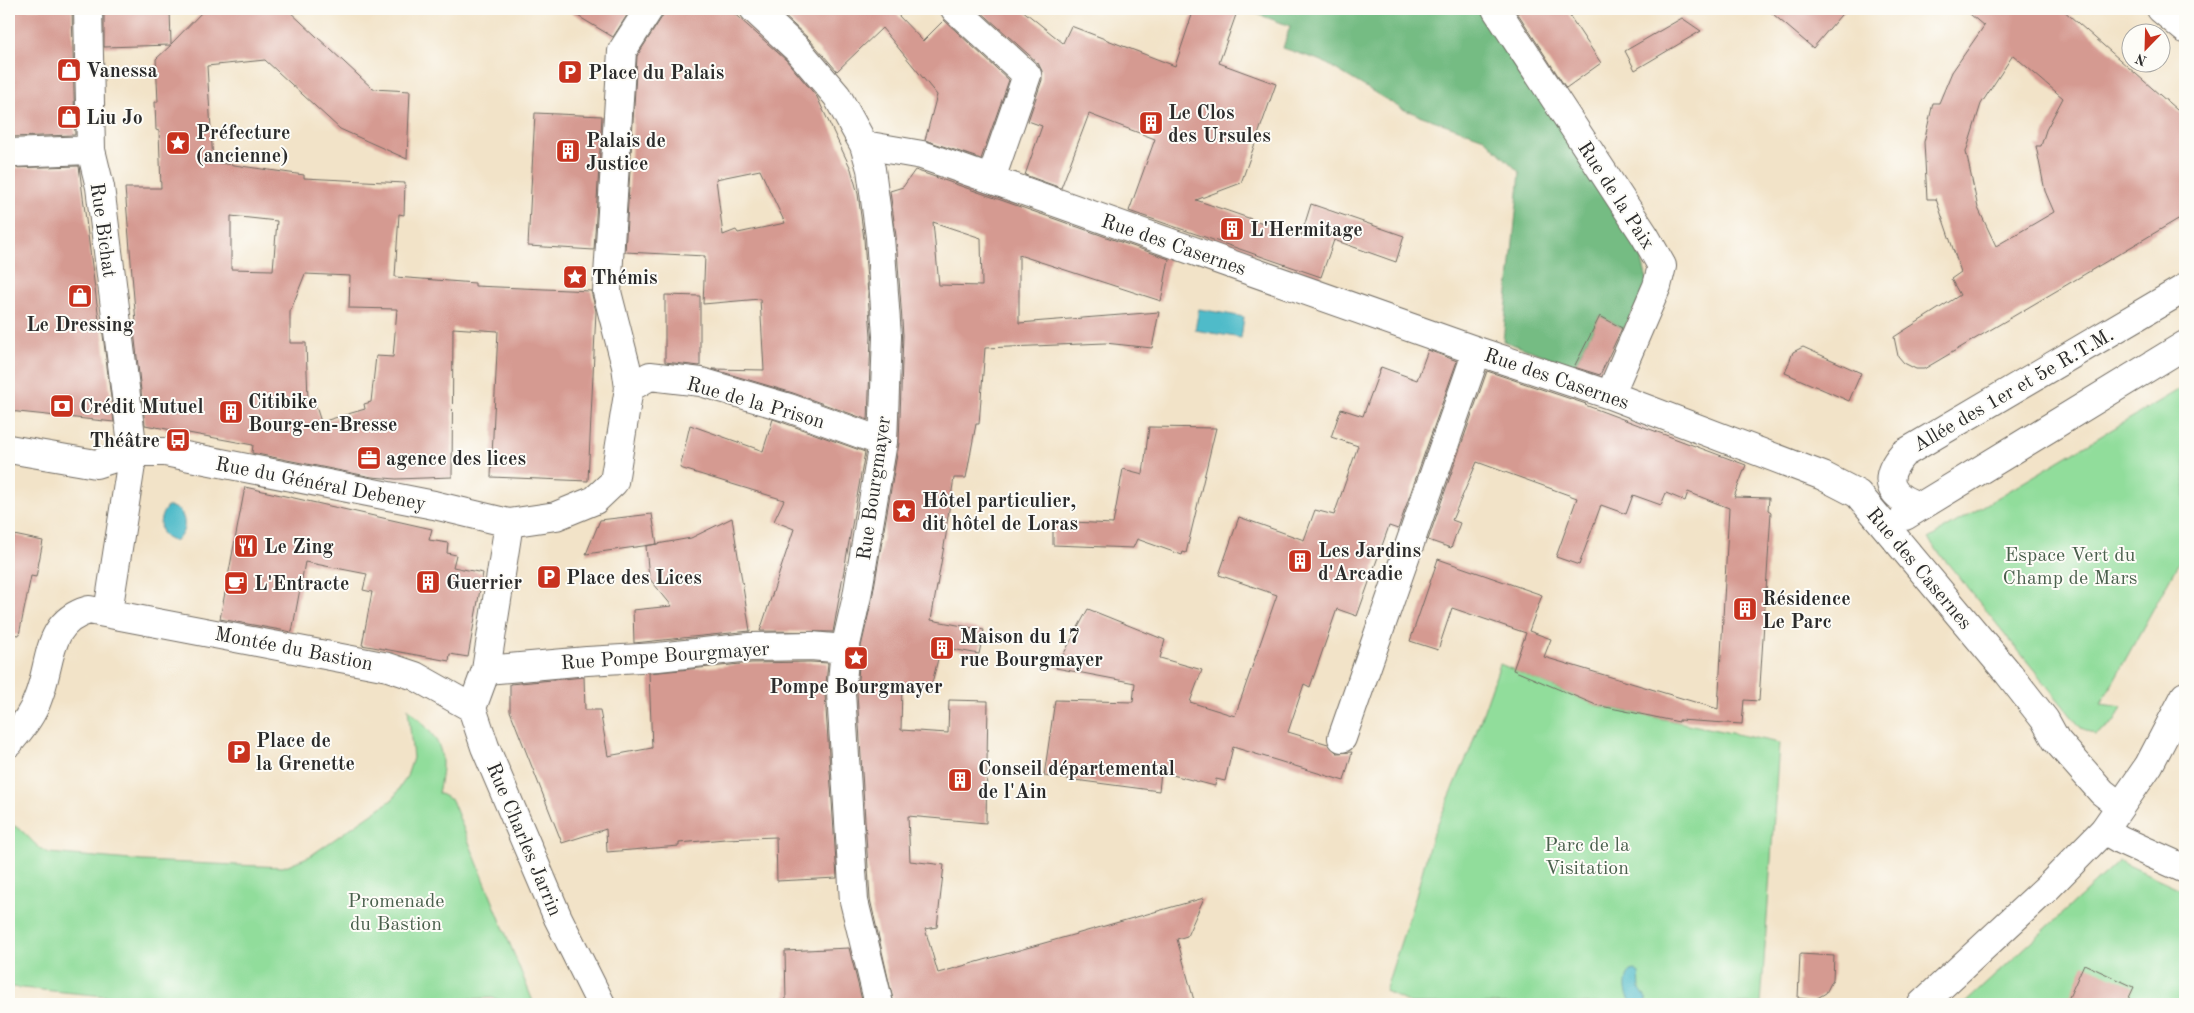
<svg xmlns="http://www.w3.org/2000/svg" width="2194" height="1013" font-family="'Old Standard TT',serif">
  <rect width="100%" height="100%" fill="#fdfcf7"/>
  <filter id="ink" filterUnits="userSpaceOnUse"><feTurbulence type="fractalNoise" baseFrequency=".02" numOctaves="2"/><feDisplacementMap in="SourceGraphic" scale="10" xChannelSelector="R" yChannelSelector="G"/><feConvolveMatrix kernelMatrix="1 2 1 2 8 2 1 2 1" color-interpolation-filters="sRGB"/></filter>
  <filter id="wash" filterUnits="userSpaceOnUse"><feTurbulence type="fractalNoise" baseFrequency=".0096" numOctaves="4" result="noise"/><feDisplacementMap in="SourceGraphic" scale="20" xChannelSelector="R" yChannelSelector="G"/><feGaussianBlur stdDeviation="1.12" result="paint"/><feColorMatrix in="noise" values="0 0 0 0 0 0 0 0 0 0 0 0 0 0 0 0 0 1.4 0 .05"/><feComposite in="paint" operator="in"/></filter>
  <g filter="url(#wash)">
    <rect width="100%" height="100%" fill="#f2e3c8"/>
    <path fill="#f6d2c4" d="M492 998 512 1004H452L463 999Z"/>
    <path fill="#91dd9b" stroke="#5e8463" d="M2185 386V551L2101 704 2122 707 2115 721 2096 735 2081 728 1928 539Z
      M1500 664 1596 705 1779 743 1761 1004H1411L1385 991 1416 895 1431 839 1470 750Z
      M408 708C440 741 448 747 438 793L452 800 534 1004H512L492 998 463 999 452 1004H189L11 987 9 983V824C27 829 32 847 49 853L142 861 283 867 310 856 393 799 407 776 413 758Z
      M2119 861 2185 891V1004H1964Z"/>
    <path fill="#74bc83" stroke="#507457" d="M1244 9H1484L1637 241 1648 283 1624 329 1600 316 1574 366 1503 341 1520 173 1484 138 1402 109 1322 61 1283 48 1290 26Z"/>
    <path fill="#4fbbc9" stroke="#3d737a" d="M1199 309 1244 317 1241 338 1195 330Z
      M167 507C187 505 190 534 174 541 157 538 157 518 167 507Z
      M1635 970 1639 973 1640 989 1647 1000 1646 1004H1634C1624 996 1624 981 1630 971Z"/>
    <g id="blocks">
      <path fill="#d59a91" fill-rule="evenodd" d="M9 9H72L75 135 9 137Z
        M104 9H170L171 44 205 9H287L373 89 410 91 407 159 340 129 265 60 207 66 213 162 304 175V178L405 183 404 215 399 214 395 277 475 283V286L591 291 596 311 588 481 491 477 498 331 453 328 452 477 396 479 372 477 252 453 253 445 145 425 133 323H136L125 188H161L159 131 156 130 155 102H158L156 59 171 45 104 47ZM231 216 277 221 273 270 231 269ZM305 274 350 276 349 308 397 309 393 357 376 356 371 402 364 404 365 409 321 422 314 400H308L306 343H290V312Z
        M566 9H631L613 37Z
        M664 9H729L786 60 817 97 851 169 858 194 864 239 871 336 868 420 793 393 712 369 764 370 760 299 703 304 705 256 625 252 637 56 662 17ZM760 170 785 223 738 233 736 230 723 235 716 179Z
        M780 9H902L897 14 923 41 944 20 1009 80 981 159 925 140 937 95 882 28 837 71 809 39 778 10Z
        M978 9H1021L1063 43 1071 26 1175 66 1194 9H1238L1219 63 1276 84 1241 183 1196 200 1301 236 1311 204 1404 236 1396 262 1334 240 1321 277 1129 211 1155 139 1089 114 1061 188 1025 175 1042 126 1028 121 1042 80V71L1038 63Z
        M1515 9H1565L1601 63 1566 88Z
        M1767 9H1846L1813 48Z
        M1964 9H2062L2185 117V215L1924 369H1916L1904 363 1898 356 1894 337 1960 295 1951 279 1961 272 1936 199H1927L1924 142 1933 103H1939L1952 72 1984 26ZM2013 55 2063 98 2046 130 2041 146H2036L2045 191 2054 212 1996 246 1978 208 1966 152 1981 104Z
        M1682 18 1701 31 1635 70 1625 51Z
        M535 113 602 116 594 250 528 246Z
        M79 166 100 327H102L114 422 9 411V168Z
        M915 170 1169 259 1161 301 1019 255V323L1159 312 1152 348 1105 343 985 348 979 424H976L966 478H954L946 529H947L931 620 984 630 979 654 941 647 931 687 902 685 901 730 948 733 949 700 988 701 986 823 908 816 910 861 944 865 937 927 925 929 938 973 1204 898 1187 936 1177 939 1195 1004H894L870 899 857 693 860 651 872 599 899 443 903 335 896 236 890 191 903 187ZM933 222 981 238 982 286 939 285Z
        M665 295 700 296V366L665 362Z
        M1600 316 1622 328 1600 375 1574 367Z
        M1803 347 1861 373 1849 401 1785 373 1793 352Z
        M1428 350 1457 361 1398 529 1389 526 1357 616 1337 609 1310 687 1304 684 1288 732 1328 744 1337 753 1352 752 1344 781 1233 747 1225 781 1216 779 1215 786 1161 772 1159 791 1044 776 1055 700 1133 702 1135 683 1056 668 1088 609 1165 640 1160 658 1202 670 1190 702 1235 716 1277 595 1219 575 1239 517 1304 540 1315 510 1334 515 1358 446 1331 437 1341 409 1363 416 1381 367 1417 380Z
        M1487 371 1586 404 1585 405 1746 465 1734 497 1769 498 1768 510 1771 512 1759 701 1744 700 1742 724 1679 720V722L1596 705 1513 670 1526 633 1452 608 1438 650 1410 641 1438 559 1542 595 1529 631 1551 639 1544 657 1718 709 1729 508 1688 492 1685 501 1666 493 1661 505 1633 495 1626 514 1601 505 1579 565 1556 557 1577 498 1477 462 1452 520 1460 523 1451 548 1428 540Z
        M773 419 865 452 833 632 760 631 794 529 774 521 784 500 680 468 690 425 763 451Z
        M1149 427 1216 428 1186 553 1183 552 1182 555 1137 539 1133 548 1053 545V521L1113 524 1123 469 1143 474Z
        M245 487 432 529 429 540 448 543 447 553 456 555 453 567 483 573 468 657 450 654 449 661 362 645 372 592 363 590 367 574 305 562 292 632 220 619Z
        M652 514 657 544 586 554 600 520Z
        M732 518 750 631 634 643 633 610 672 606 649 578 646 546 691 538Z
        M14 535 43 541 36 577 31 576 19 635 9 634V537L14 538Z
        M810 662 828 663 825 694 837 878 777 881 776 837 725 839 679 843V846L607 852 606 829 562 843 510 711V684L584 677 585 710H600L608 756 652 748 649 673 751 663Z
        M849 948 863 1004 786 1003 785 951Z
        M1800 954 1834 956 1833 979 1826 993 1814 1000 1798 998Z
        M2084 964 2134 987 2126 1004H2066Z"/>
    </g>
  </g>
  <g filter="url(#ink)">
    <use href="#blocks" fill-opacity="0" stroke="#716b62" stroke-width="1"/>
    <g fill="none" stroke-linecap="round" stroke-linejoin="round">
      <defs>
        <path id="minor" d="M88 9 91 150 100 187 133 452 108 612
          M754 9 797 49 837 96 864 145 871 169 880 237 887 336 883 442 857 596 845 649 841 693 854 901 879 1004
          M955 9 1027 75 991 179
          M1496 9 1645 236 1662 266 1657 286 1610 395
          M2161 9 2185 29
          M864 145 922 155 1477 351 1610 395 1823 476 1858 494 2009 674 2045 720 2056 740 2102 792 2120 806
          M9 153 91 150
          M629 388 650 376 701 382 789 408 883 442
          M9 449 96 464 133 452H165L434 505 509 523 556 516 595 500 614 482 629 388 626 366 607 292 622 51 649 9
          M1920 506C1889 497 1881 479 1903 454L2185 288
          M1905 516 2185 345
          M509 523 486 670 472 708 485 747 558 918 601 1004
          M486 670 587 661 658 657 750 647 811 646 845 649
          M1342 738 1477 351
          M9 743C21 728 32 716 38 698 52 664 45 622 89 610L388 667 415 676 472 708
          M2104 830 2121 840 2185 869"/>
        <path id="major" d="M1922 1004 2048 887 2104 830 2149 765 2185 696"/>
      </defs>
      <use href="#minor" stroke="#716b62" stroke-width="30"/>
      <use href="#major" stroke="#716b62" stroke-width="30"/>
      <use href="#minor" stroke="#fff" stroke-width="28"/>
      <use href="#major" stroke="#fff" stroke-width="28"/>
    </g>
  </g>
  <defs>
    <symbol id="shop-square" viewBox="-11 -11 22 22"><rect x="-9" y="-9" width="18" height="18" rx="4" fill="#c8321e" stroke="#fdfcf7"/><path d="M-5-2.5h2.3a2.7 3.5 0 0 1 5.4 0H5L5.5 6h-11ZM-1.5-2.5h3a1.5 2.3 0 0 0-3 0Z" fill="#fff"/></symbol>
    <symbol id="parking-square" viewBox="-11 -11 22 22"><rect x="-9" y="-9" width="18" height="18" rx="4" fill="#c8321e" stroke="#fdfcf7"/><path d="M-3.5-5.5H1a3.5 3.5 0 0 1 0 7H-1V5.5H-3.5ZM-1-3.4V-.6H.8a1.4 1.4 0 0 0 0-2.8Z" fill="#fff"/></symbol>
    <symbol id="building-square" viewBox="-11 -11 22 22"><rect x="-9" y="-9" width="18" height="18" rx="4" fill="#c8321e" stroke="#fdfcf7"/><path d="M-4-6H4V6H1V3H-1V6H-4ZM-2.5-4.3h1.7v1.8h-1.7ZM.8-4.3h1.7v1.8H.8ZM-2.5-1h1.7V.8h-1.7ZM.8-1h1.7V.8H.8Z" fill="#fff"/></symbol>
    <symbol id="sight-square" viewBox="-11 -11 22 22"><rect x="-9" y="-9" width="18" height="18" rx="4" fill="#c8321e" stroke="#fdfcf7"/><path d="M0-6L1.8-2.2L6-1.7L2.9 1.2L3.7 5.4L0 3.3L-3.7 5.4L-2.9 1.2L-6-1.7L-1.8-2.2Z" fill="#fff"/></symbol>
    <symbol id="bank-square" viewBox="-11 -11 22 22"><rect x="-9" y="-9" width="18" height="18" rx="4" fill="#c8321e" stroke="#fdfcf7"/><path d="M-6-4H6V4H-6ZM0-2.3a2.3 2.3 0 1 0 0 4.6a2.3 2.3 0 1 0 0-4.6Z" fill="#fff"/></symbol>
    <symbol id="bus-square" viewBox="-11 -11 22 22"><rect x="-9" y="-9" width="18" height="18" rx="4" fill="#c8321e" stroke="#fdfcf7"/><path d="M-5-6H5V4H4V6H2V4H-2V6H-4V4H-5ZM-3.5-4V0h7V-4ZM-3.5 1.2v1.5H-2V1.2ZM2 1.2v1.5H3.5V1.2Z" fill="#fff"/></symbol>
    <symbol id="office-square" viewBox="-11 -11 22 22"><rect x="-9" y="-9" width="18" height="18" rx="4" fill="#c8321e" stroke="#fdfcf7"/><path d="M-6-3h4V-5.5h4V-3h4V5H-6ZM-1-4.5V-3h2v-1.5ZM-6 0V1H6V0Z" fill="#fff"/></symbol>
    <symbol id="restaurant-square" viewBox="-11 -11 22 22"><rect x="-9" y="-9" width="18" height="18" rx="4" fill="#c8321e" stroke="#fdfcf7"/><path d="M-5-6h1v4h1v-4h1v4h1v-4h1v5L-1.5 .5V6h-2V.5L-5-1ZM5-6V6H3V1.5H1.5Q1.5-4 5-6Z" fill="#fff"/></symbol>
    <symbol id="cafe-square" viewBox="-11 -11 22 22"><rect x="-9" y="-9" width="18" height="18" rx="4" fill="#c8321e" stroke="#fdfcf7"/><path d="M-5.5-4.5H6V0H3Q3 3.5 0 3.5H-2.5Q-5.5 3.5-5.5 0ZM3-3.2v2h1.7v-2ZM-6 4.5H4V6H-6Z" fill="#fff"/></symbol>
  </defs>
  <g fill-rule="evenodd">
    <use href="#shop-square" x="55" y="56" width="28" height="28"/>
    <use href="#parking-square" x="556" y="58" width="28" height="28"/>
    <use href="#shop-square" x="55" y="103" width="28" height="28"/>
    <use href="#building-square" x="1137" y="109" width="28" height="28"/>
    <use href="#sight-square" x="164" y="129" width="28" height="28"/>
    <use href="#building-square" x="554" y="137" width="28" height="28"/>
    <use href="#building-square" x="1218" y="215" width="28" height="28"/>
    <use href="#sight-square" x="561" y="263" width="28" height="28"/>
    <use href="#shop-square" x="66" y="282" width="28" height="28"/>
    <use href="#bank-square" x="48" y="392" width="28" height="28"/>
    <use href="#building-square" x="217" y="398" width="28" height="28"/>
    <use href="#bus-square" x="164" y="426" width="28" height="28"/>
    <use href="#office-square" x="355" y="444" width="28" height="28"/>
    <use href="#sight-square" x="890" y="497" width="28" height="28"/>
    <use href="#restaurant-square" x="232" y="532" width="28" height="28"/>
    <use href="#building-square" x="1286" y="547" width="28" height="28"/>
    <use href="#parking-square" x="535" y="563" width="28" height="28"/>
    <use href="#building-square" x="414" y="568" width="28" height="28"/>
    <use href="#cafe-square" x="222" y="569" width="28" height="28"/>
    <use href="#building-square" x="1731" y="595" width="28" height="28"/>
    <use href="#building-square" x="928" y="634" width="28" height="28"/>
    <use href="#sight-square" x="842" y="644" width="28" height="28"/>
    <use href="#parking-square" x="225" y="738" width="28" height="28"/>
    <use href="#building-square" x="946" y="766" width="28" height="28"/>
  </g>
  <g text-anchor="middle" stroke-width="4" stroke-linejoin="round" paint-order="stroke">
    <g font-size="20" font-weight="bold" fill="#2b2b2b" stroke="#fdfcf7" text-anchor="start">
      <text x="86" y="77">Vanessa</text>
      <text x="588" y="79">Place du Palais</text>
      <text x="1168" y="119">Le Clos<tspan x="1168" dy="23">des Ursules</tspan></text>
      <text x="86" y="124">Liu Jo</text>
      <text x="196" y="139">Préfecture<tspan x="196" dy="23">(ancienne)</tspan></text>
      <text x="586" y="147">Palais de<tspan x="586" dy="23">Justice</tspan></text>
      <text x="1250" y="236">L'Hermitage</text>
      <text x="592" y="284">Thémis</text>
      <text x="80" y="331" text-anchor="middle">Le Dressing</text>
      <text x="248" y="408">Citibike<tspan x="248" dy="23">Bourg-en-Bresse</tspan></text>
      <text x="80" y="413">Crédit Mutuel</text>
      <text x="160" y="447" text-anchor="end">Théâtre</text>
      <text x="386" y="465">agence des lices</text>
      <text x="922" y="507">Hôtel particulier,<tspan x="922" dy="23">dit hôtel de Loras</tspan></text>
      <text x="264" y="553">Le Zing</text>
      <text x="1318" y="557">Les Jardins<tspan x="1318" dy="23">d'Arcadie</tspan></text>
      <text x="566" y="584">Place des Lices</text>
      <text x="446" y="589">Guerrier</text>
      <text x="254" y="590">L'Entracte</text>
      <text x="1762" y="605">Résidence<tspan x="1762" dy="23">Le Parc</tspan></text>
      <text x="960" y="643">Maison du 17<tspan x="960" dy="23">rue Bourgmayer</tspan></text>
      <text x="856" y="693" text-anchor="middle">Pompe Bourgmayer</text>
      <text x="256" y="747">Place de<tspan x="256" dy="23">la Grenette</tspan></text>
      <text x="978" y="775">Conseil départemental<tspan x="978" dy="23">de l'Ain</tspan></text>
    </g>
    <g font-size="20" fill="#2b2b2b" stroke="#fdfcf7">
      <text transform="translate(1617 195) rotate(57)" y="7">Rue de la Paix</text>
      <text transform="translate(104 230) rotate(82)" y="7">Rue Bichat</text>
      <text transform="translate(1174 244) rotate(19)" y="7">Rue des Casernes</text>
      <text transform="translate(1557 378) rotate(19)" y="7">Rue des Casernes</text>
      <text transform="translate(2013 389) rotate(-30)" y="7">Allée des 1er et 5e R.T.M.</text>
      <text transform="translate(756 402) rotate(16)" y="7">Rue de la Prison</text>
      <text transform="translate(321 483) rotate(11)" y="7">Rue du Général Debeney</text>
      <text transform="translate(873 488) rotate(-82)" y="7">Rue Bourgmayer</text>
      <text transform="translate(1920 568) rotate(50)" y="7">Rue des Casernes</text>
      <text transform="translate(294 648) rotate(11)" y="7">Montée du Bastion</text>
      <text transform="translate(665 655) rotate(-4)" y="7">Rue Pompe Bourgmayer</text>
      <text transform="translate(525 839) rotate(67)" y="7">Rue Charles Jarrin</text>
    </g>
    <g font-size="20" fill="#4a604d" stroke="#fdfcf7">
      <text x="2070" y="561">Espace Vert du<tspan x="2070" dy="23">Champ de Mars</tspan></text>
      <text x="1587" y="851">Parc de la<tspan x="1587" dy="23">Visitation</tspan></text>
      <text x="396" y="907">Promenade<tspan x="396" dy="23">du Bastion</tspan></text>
    </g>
  </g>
  <rect width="2194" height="1013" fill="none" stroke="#fdfcf7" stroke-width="30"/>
  <g transform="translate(2146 48) rotate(203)"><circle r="24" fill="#fdfcf7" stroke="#a9a8a5"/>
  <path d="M0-4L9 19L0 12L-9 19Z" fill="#c8321e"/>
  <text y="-8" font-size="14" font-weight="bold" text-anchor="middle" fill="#2b2b2b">N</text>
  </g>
</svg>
